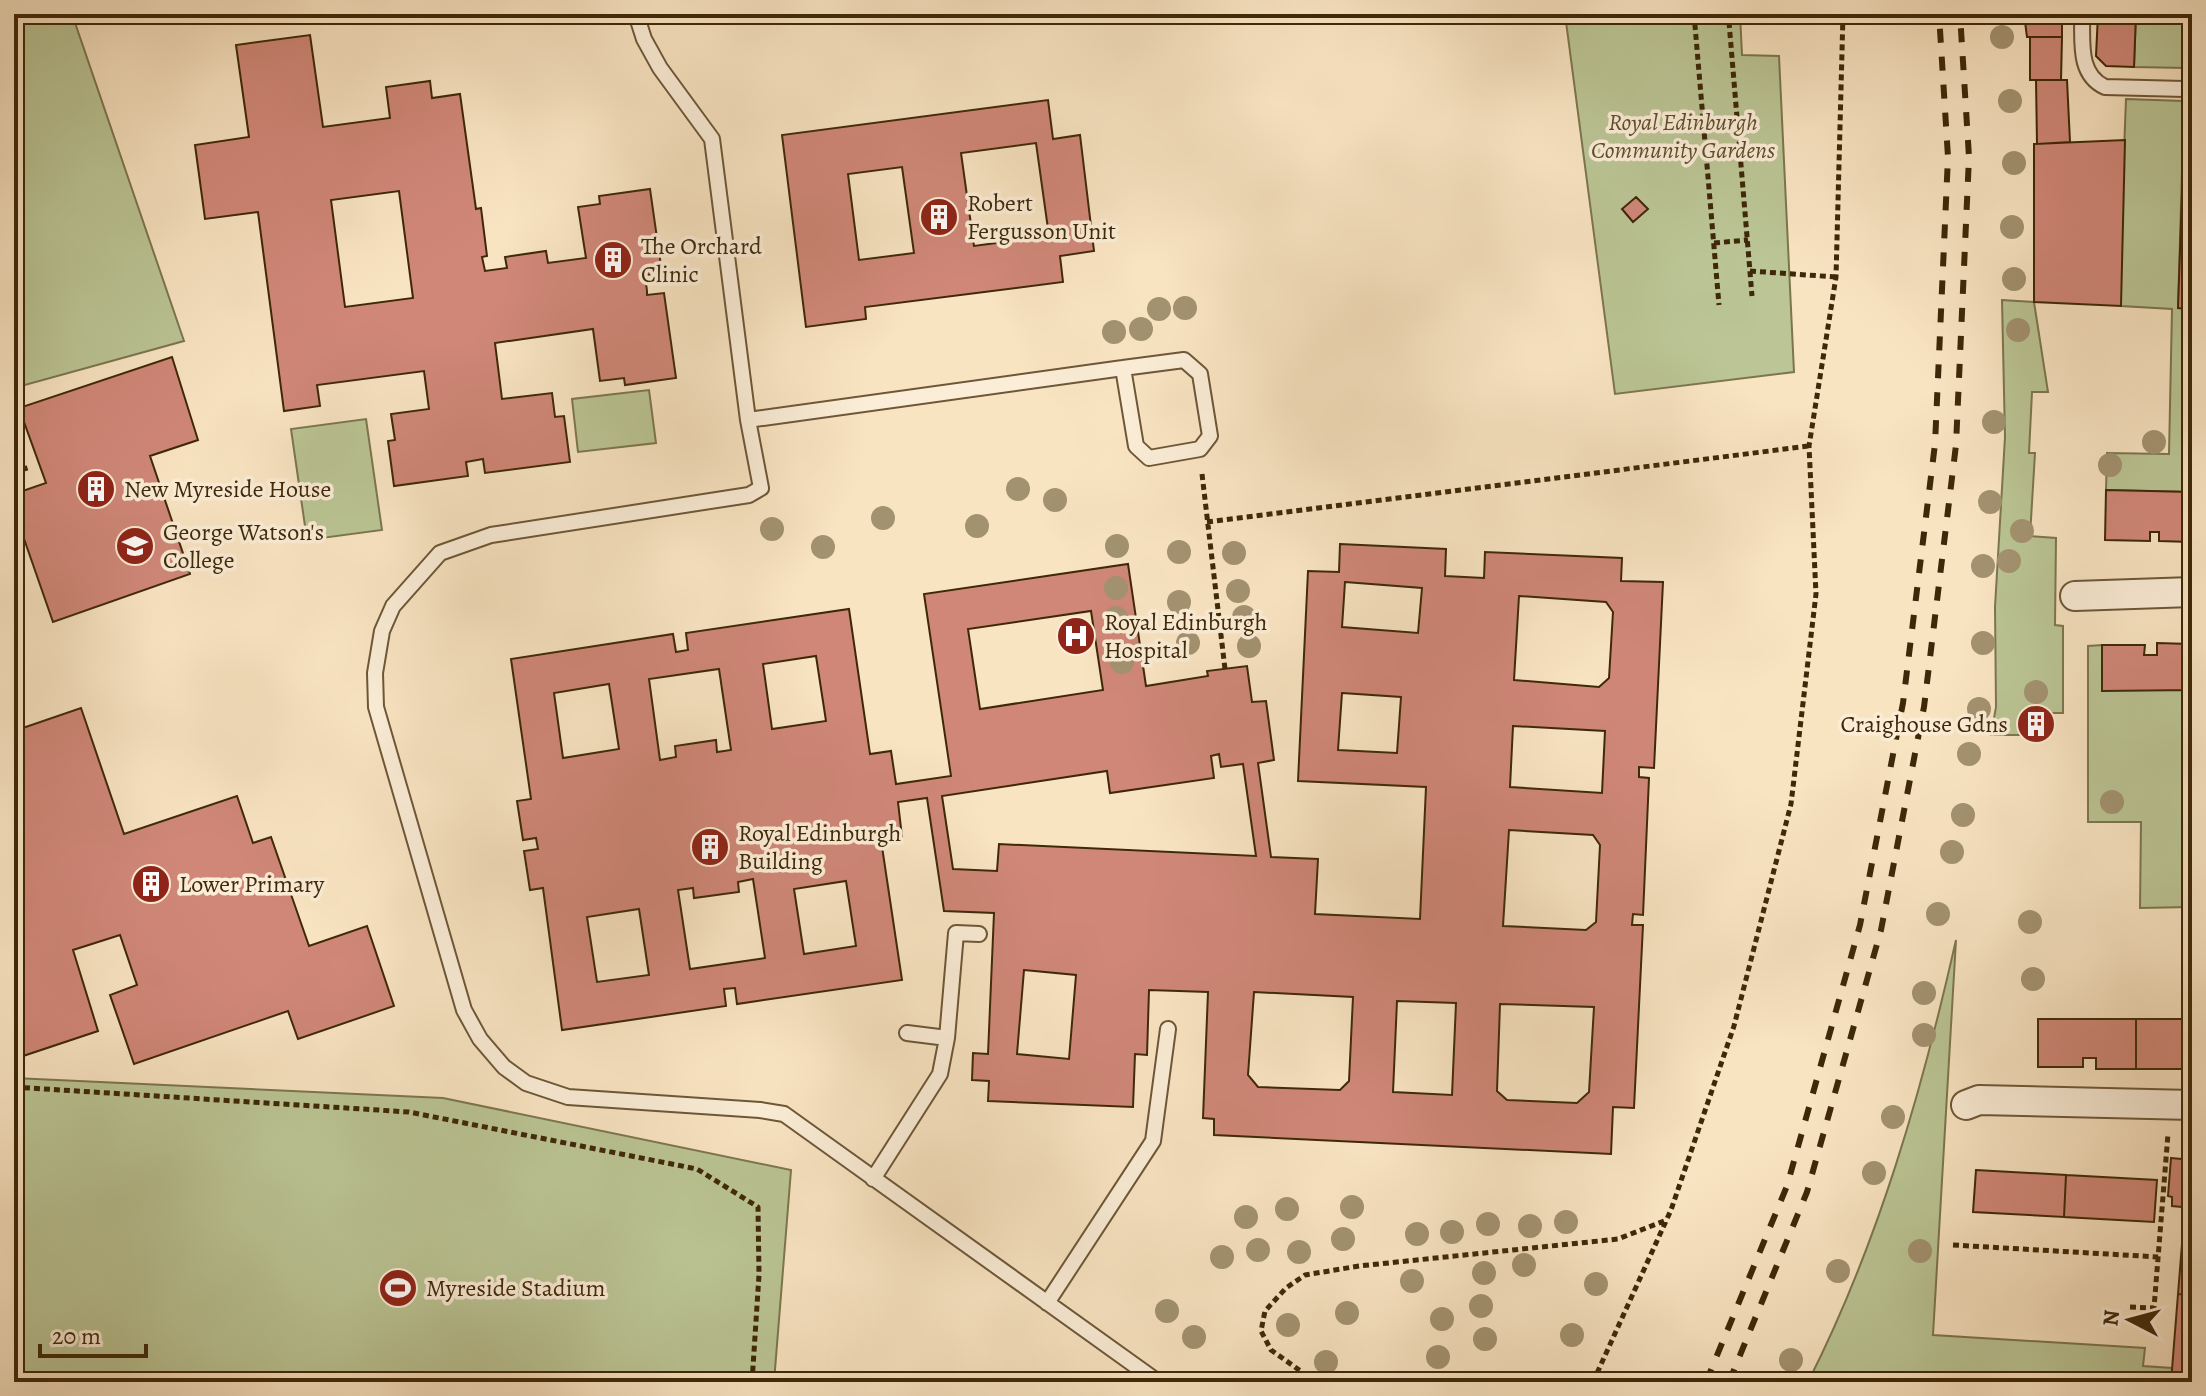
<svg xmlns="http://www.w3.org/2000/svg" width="2206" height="1396" font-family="Alegreya,serif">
  <rect width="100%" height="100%" fill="#f9e4c2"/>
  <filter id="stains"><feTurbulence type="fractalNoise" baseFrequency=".0025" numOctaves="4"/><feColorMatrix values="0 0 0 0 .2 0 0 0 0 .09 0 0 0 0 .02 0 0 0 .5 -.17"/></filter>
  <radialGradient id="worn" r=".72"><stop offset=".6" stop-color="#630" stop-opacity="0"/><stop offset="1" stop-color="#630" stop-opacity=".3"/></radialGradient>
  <path fill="#bbc595" stroke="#7c764f" stroke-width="2" d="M14 14H72L184 341 14 388Z
    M1565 14H1740L1742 55 1779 56 1794 372 1615 394Z
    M2136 14H2187L2186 68 2134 67Z
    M2126 99 2184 101 2178 308 2192 309V492L2106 490 2107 453 2169 454 2172 309 2121 306 2120 256Z
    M2002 300 2034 302 2048 392H2032L2029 453H2035L2030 536 2056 538 2055 625 2063 626V713H2026L2025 735H1991L1996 707 1995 607 2005 437Z
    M649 390 656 443 578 452 572 399Z
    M366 419 382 530 307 540 291 429Z
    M2102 645 2103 690H2190V907L2140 908 2141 822H2088V646Z
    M1956 940 1933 1335 2145 1348 2143 1366 2172 1368 2171 1382H1808C1878 1244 1922 1091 1956 940Z
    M14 1078 443 1098 791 1170 774 1382H14Z"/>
  <path fill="#d08778" stroke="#3e2809" stroke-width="2" fill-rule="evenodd" d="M2024 14H2062V37H2027Z
    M2098 14H2136L2134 67 2106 66 2096 56Z
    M2187 14H2192V69L2186 68Z
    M310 35 323 127 390 118 386 87 430 81 432 98 460 94 476 209 481 208 487 256 482 257 485 271 507 268 505 257 546 251 548 263 586 258 578 207 600 204 599 196 650 189 662 273 645 275 647 291V295L664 293 676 378 625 385 624 378 600 381 593 329 495 343 502 399 552 393 555 417 564 416 570 462 485 473 483 459 466 462 468 476 394 486 388 441 395 440 391 414 429 409 424 371 317 385 320 406 284 411 258 212 205 219 195 145 249 137 236 45ZM399 191 413 298 345 307 331 200Z
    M2030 37H2062L2061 80H2030Z
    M2186 68 2192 69V134H2184Z
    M2036 80H2067L2070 142 2037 144Z
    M1048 100 1053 139 1080 135 1094 251 1060 256 1063 282 865 307 866 319 806 327 782 135ZM1036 143 1049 236 974 246 961 153ZM902 167 914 253 859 260 848 174Z
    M2184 134H2192V223H2181Z
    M2125 140 2121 306 2034 302V144Z
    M1636 197 1648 209 1633 222 1622 209Z
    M2181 223H2192V309L2178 308Z
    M172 357 198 440 150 456 190 574 53 622 14 510V494L46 483 19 408Z
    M2106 490 2192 492 2191 542 2159 541V532H2150V541L2105 540Z
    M1340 544 1446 549 1445 576 1484 578 1485 552 1622 558 1621 581 1663 582 1654 768 1639 767V777L1649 778 1643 915 1633 914 1632 925H1643L1634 1108 1613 1107 1611 1154 1214 1135V1119L1203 1118 1208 992 1149 990 1147 1055 1135 1054 1133 1107 988 1101 989 1081 972 1080 973 1053 988 1054 994 913 944 911 927 798 898 802 902 837 881 840 902 980 737 1004 735 988 724 989 726 1006 562 1030 543 888 530 890 524 851 538 849 536 838 523 840 517 801 531 799 511 659 673 634 676 652 688 650 686 633 849 609 870 754 891 751 896 784 951 776 924 594 1128 564 1146 686 1208 676 1207 671 1247 666 1252 702 1266 701 1274 760 1258 763 1271 857 1318 859 1315 914 1420 919 1426 787 1298 781 1308 571 1339 572ZM1345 582 1422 588 1418 633 1342 627ZM1519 596 1606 602 1613 612 1609 678 1599 687 1514 680ZM1091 611 1103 690 980 709 968 629ZM816 656 826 721 772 729 763 664ZM719 669 731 750 717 752 716 740 675 746 676 757 660 760 649 679ZM609 684 619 749 563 758 554 693ZM1342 693 1401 697 1397 753 1338 750ZM1513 726 1605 731 1602 793 1510 787ZM1219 754 1221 767 1243 764 1256 856 999 844 997 871 953 869 942 796 1107 771 1110 793 1214 778 1211 756ZM1509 830 1593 835 1600 845 1596 922 1586 930 1503 926ZM753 879 765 958 690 969 678 890 693 888 694 898 739 892 738 882ZM846 881 856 946 804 954 794 889ZM639 909 649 975 597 982 587 917ZM1024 970 1076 975 1069 1059 1017 1054ZM1254 992 1353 997 1349 1081 1340 1090 1258 1087 1248 1075ZM1397 1001 1456 1003 1452 1095 1393 1092ZM1500 1004 1594 1007 1589 1092 1577 1103 1507 1100 1497 1091Z
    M2157 643 2190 644V690L2102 691V645H2145L2144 655H2157Z
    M2190 675H2192V749H2190Z
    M81 708 124 834 237 796 253 843 271 837 309 946 367 926 394 1006 298 1039 288 1011 134 1064 110 995 137 985 120 935 73 950 98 1031 14 1059V731Z
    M2046 712V735H2025V713Z
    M2190 749H2192V827H2190Z
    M2190 827H2192V907H2190Z
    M2190 907H2192V998H2190Z
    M2190 998H2192V1053H2183V1069H2136V1019H2182V1036H2189Z
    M2038 1019H2136V1069H2096V1058H2083V1067H2038Z
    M2171 1158 2192 1160V1208L2172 1206V1197L2168 1196Z
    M1976 1170 2066 1175 2064 1217 1973 1212Z
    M2066 1175 2157 1180 2154 1222 2064 1217Z
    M2185 1207 2192 1208V1295L2178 1294Z
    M2178 1294 2192 1295V1382H2171Z"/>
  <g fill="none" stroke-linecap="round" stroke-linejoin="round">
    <defs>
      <path id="lane" d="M636 14 644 39 660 68 712 139 748 420 761 488 749 495 491 535 440 553 393 606 382 631 375 673 376 707 464 1010 480 1039 504 1067 526 1083 568 1097 760 1110 784 1114 1158 1382
        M2082 14C2083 40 2077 74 2105 87L2185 89
        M1184 360 1200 374 1210 436 1200 449 1149 458 1136 446 1123 368Z
        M748 420 1123 368
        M907 1033 947 1038
        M873 1179 940 1074 947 1038 956 933 979 934
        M1047 1303 1153 1141 1168 1029"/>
      <path id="street" d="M2075 596 2192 592
        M1966 1105 1979 1100 2192 1105"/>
    </defs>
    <use href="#lane" stroke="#6d5737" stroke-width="18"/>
    <use href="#street" stroke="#6d5737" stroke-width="32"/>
    <path stroke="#3e2809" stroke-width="5" stroke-dasharray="6 4" stroke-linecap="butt" d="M1694 14 1719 305
      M1729 22 1752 296
      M1714 243 1748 240
      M1750 271 1836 277
      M14 438 26 471
      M1202 474 1225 669
      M1207 522 1809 446
      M14 1087 409 1112 697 1169 758 1207 759 1275 752 1382
      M1953 1245 2158 1257
      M2130 1307 2154 1308 2168 1134
      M1316 1382 1271 1350 1261 1331 1265 1311 1286 1288 1305 1275 1359 1266 1618 1239 1664 1221
      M1593 1382 1671 1210 1734 1026 1791 804 1816 594 1809 446 1836 277 1843 14"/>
    <use href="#lane" stroke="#fbedd7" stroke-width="14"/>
    <use href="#street" stroke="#fbedd7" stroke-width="28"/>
    <path stroke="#3e2809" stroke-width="6" stroke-dasharray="14 14" stroke-linecap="butt" d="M1706 1382 1787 1186 1860 925 1903 703 1935 444 1948 157 1939 14
      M1729 1382 1807 1192 1881 930 1924 707 1956 445 1969 157 1960 14"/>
  </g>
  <g fill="#a39270">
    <circle cx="2002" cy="37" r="12"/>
    <circle cx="2010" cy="101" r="12"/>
    <circle cx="2014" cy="163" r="12"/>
    <circle cx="2012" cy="227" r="12"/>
    <circle cx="2014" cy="279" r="12"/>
    <circle cx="1185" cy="308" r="12"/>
    <circle cx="1159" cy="309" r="12"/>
    <circle cx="1141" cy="329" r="12"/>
    <circle cx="2018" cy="330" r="12"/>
    <circle cx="1114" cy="332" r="12"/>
    <circle cx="1994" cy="422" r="12"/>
    <circle cx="2154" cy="442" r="12"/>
    <circle cx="2110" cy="465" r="12"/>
    <circle cx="1018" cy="489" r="12"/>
    <circle cx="1055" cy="500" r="12"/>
    <circle cx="1990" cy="502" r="12"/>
    <circle cx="883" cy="518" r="12"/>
    <circle cx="977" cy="526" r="12"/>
    <circle cx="772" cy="529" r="12"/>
    <circle cx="2022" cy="531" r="12"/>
    <circle cx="1117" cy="546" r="12"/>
    <circle cx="823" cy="547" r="12"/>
    <circle cx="1179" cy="552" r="12"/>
    <circle cx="1234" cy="553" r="12"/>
    <circle cx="2009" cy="561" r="12"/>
    <circle cx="1983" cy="566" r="12"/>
    <circle cx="1116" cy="588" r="12"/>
    <circle cx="1238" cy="591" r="12"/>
    <circle cx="1179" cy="602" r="12"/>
    <circle cx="1244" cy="617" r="12"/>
    <circle cx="1116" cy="618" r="12"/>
    <circle cx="1188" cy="643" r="12"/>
    <circle cx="1983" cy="643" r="12"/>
    <circle cx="1249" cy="646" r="12"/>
    <circle cx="1122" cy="662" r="12"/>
    <circle cx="2036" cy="692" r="12"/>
    <circle cx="1979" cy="709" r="12"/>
    <circle cx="1969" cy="754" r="12"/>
    <circle cx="2112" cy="802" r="12"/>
    <circle cx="1963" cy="815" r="12"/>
    <circle cx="1952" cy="852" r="12"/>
    <circle cx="1938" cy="914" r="12"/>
    <circle cx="2030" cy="922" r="12"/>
    <circle cx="2033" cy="979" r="12"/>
    <circle cx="1924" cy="993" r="12"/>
    <circle cx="1924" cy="1035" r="12"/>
    <circle cx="1893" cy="1117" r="12"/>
    <circle cx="1874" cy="1173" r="12"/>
    <circle cx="1352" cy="1207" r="12"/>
    <circle cx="1287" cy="1209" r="12"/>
    <circle cx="1246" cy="1217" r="12"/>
    <circle cx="1566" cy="1222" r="12"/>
    <circle cx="1488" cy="1224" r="12"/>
    <circle cx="1530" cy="1226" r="12"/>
    <circle cx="1452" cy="1232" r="12"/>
    <circle cx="1417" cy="1234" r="12"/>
    <circle cx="1343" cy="1239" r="12"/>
    <circle cx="1258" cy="1250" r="12"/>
    <circle cx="1920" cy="1251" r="12"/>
    <circle cx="1299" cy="1252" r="12"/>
    <circle cx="1222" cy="1257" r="12"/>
    <circle cx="1524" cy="1265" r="12"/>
    <circle cx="1838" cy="1271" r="12"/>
    <circle cx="1484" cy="1273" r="12"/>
    <circle cx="1412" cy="1281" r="12"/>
    <circle cx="1596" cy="1284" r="12"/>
    <circle cx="1481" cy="1306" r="12"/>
    <circle cx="1167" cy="1311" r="12"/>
    <circle cx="1347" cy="1313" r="12"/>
    <circle cx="1442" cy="1319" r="12"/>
    <circle cx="1288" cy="1325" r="12"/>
    <circle cx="1572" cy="1335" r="12"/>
    <circle cx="1194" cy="1337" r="12"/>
    <circle cx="1485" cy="1339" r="12"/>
    <circle cx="1438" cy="1357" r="12"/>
    <circle cx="1791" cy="1360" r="12"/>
    <circle cx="1326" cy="1362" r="12"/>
  </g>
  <defs>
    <symbol id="building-disc" viewBox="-11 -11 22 22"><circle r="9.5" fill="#8f2418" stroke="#fbedd7"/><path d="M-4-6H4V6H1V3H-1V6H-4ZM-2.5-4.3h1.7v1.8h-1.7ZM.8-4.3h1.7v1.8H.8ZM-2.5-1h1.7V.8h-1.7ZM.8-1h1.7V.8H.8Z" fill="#fff"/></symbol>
    <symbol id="school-disc" viewBox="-11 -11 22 22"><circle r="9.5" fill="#8f2418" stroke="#fbedd7"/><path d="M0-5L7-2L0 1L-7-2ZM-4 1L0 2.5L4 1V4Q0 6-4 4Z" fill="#fff"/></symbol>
    <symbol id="hospital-disc" viewBox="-11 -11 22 22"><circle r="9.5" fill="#8f2418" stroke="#fbedd7"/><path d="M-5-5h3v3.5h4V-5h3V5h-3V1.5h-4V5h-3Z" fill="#fff"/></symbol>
    <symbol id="stadium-disc" viewBox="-11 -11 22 22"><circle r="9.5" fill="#8f2418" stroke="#fbedd7"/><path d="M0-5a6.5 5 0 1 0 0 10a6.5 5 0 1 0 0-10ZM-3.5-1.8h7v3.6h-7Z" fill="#fff"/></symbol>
  </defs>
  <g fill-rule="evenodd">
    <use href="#building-disc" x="917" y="195" width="44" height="44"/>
    <use href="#building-disc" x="591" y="238" width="44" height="44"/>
    <use href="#building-disc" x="74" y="467" width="44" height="44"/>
    <use href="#school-disc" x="113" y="524" width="44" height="44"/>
    <use href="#hospital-disc" x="1054" y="614" width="44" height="44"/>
    <use href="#building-disc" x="2014" y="702" width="44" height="44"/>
    <use href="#building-disc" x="688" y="825" width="44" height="44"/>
    <use href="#building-disc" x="129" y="862" width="44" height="44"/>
    <use href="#stadium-disc" x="376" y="1266" width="44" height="44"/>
  </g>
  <g text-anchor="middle" stroke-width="7" stroke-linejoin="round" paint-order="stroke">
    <g font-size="24" font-style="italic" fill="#5d4f2c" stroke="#fbedd7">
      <text x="1683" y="130">Royal Edinburgh<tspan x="1683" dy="28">Community Gardens</tspan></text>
    </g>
    <g font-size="24" fill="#3e2809" stroke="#fbedd7" text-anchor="start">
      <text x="967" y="211">Robert<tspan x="967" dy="28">Fergusson Unit</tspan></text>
      <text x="641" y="254">The Orchard<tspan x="641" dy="28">Clinic</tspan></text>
      <text x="124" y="497">New Myreside House</text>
      <text x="163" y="540">George Watson's<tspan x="163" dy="28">College</tspan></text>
      <text x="1104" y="630">Royal Edinburgh<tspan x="1104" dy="28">Hospital</tspan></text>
      <text x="2008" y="732" text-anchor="end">Craighouse Gdns</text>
      <text x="738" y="841">Royal Edinburgh<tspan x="738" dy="28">Building</tspan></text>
      <text x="179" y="892">Lower Primary</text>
      <text x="426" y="1296">Myreside Stadium</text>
    </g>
  </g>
  <rect width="2206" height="1396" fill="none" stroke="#f9e4c2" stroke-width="48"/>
  <rect x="16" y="16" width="2174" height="1364" fill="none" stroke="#3e2809" stroke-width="4"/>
  <rect x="24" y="24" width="2158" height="1348" fill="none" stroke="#3e2809" stroke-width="2"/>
  <g transform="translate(2130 1320) rotate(276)" stroke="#fbedd7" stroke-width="6" paint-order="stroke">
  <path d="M0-6L14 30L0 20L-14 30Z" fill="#3e2809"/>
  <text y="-12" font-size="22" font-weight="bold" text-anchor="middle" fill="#3e2809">N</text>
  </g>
  <path d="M40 1344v12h106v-12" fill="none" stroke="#3e2809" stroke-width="4"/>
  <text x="52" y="1344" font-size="24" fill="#3e2809" stroke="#fbedd7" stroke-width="6" paint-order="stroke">20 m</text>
  <rect width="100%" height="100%" filter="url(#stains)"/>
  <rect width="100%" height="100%" fill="url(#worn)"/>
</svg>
